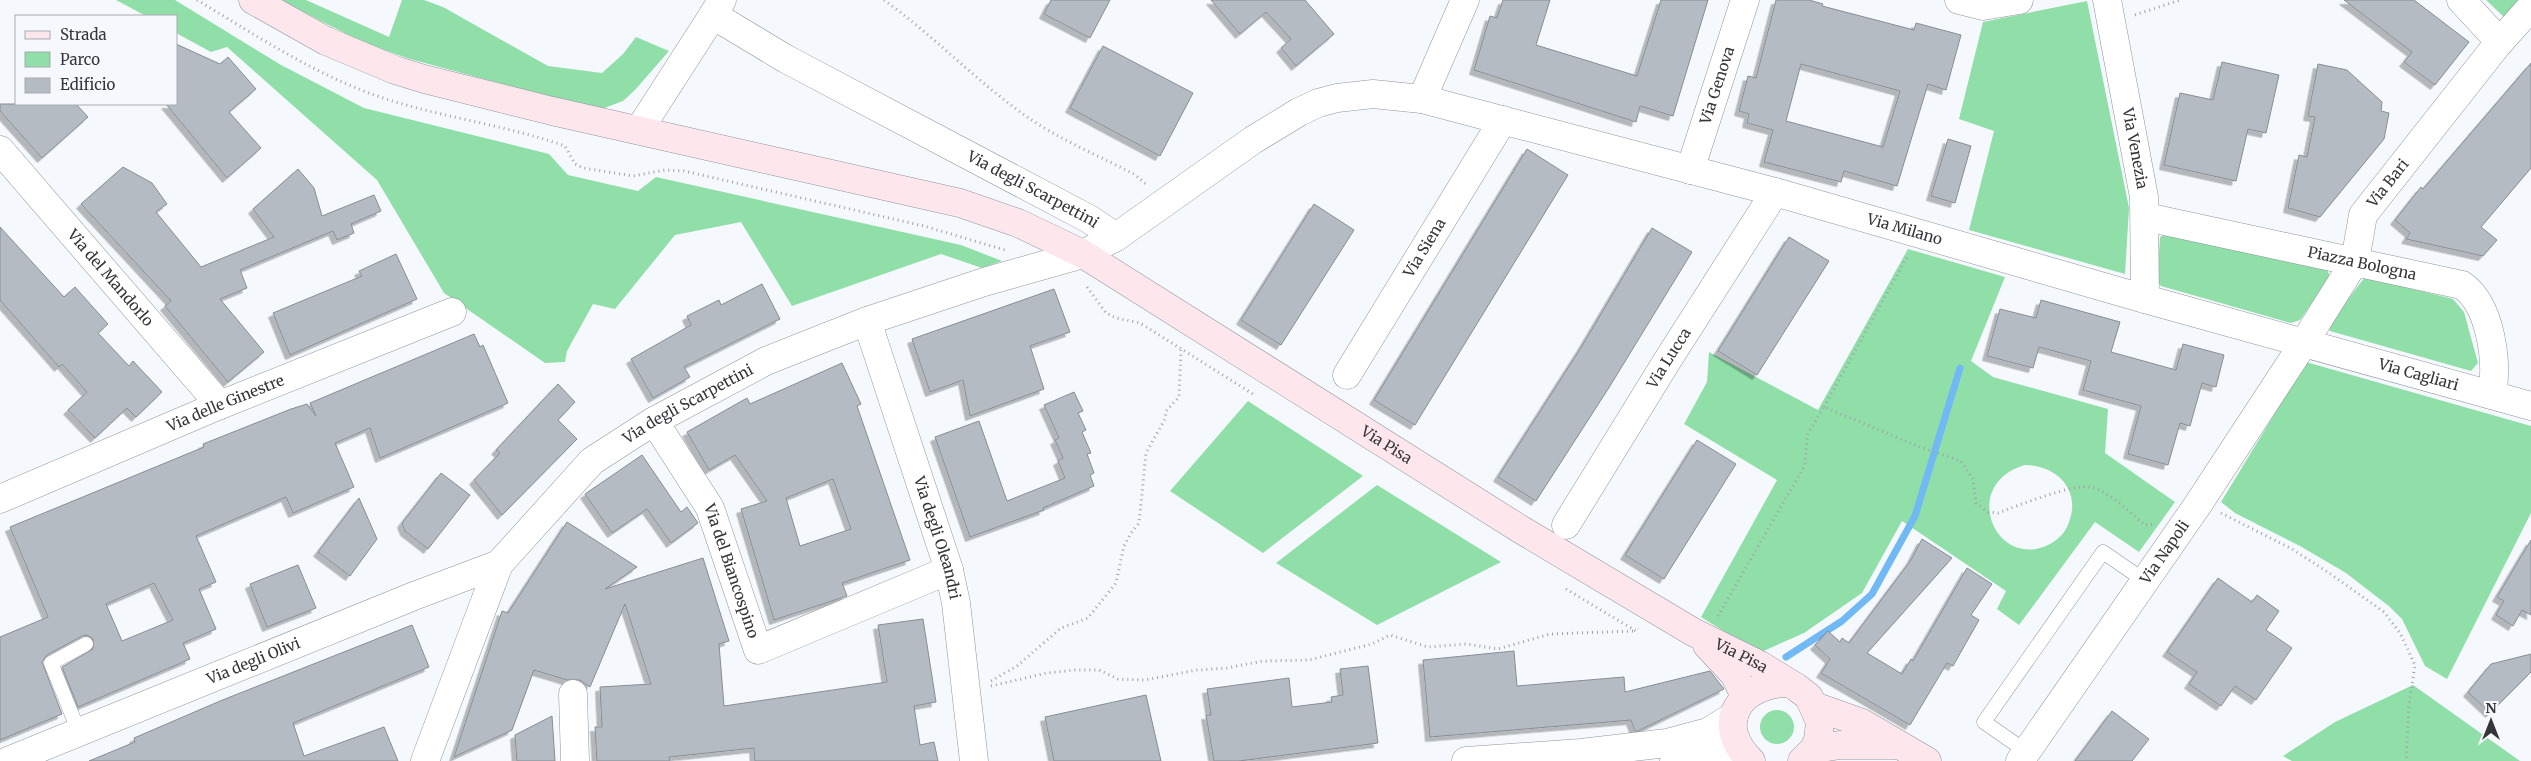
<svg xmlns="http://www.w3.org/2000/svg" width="2531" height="761" font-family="Merriweather,serif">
  <defs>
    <filter id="shadow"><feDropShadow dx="-4.5" dy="4.5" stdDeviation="0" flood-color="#0004"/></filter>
  </defs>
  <rect width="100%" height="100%" fill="#f5f9fe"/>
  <path fill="#90dea8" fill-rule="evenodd" d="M116 0H175L281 65 364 108 549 154 568 175 638 191 656 177 961 245 1002 261 982 268 941 254 792 306 741 222 675 235 615 309 593 304 567 351 565 362 545 363 444 293 377 180 227 47 211 52 176 33V16H146Z
    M280 0H306L389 37 402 0H424L443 7 548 66 602 73 623 54 636 37 669 51 635 90 623 101 599 110 410 59 364 43Z
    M2486 0H2529L2504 17Z
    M2087 1 2129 208 2125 274 1969 230 1994 131 1959 119 1983 22Z
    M2166 234 2327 269 2330 277 2300 320 2291 323 2161 286 2157 282 2160 237Z
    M1908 249 2005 277 1971 361 1993 377 2108 409 2105 453 2175 502 2139 552 2095 522 2019 625 1997 609 2006 591 1902 521 1862 593 1804 633 1759 653 1701 617 1777 480 1684 424 1707 382 1709 352 1818 410ZM2025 465C2060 466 2083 493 2067 527 2063 535 2056 541 2048 545 1995 570 1959 484 2025 465Z
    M2365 277 2453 299 2464 312 2478 363 2471 371 2330 331 2328 325Z
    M2306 362 2531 426V513L2447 679 2425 666 2402 619 2390 607 2346 573 2300 546 2235 513 2221 502Z
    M1248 401 1363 476 1263 553 1170 491Z
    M1377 485 1501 562 1377 625 1276 563Z
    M2413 685 2520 761H2292L2283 756 2335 722Z
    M1760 727a17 17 0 1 1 34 0a17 17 0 1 1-34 0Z"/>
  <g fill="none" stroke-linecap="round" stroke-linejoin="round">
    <path stroke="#71b9f5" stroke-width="7" d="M1786 657 1842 621 1872 594 1915 516 1960 368"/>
  </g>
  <path fill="#b5bbc3" stroke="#878d94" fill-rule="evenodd" filter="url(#shadow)" d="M1051 0H1110L1090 38 1044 14Z
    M1211 0H1305L1334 34 1296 66 1281 48 1291 39 1266 12 1240 34Z
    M1503 0H1550L1536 45 1637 76 1661 0H1708L1673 116 1640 106 1636 122 1474 70 1490 16 1497 18Z
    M1776 0H1809L1823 4 1822 6 1914 30 1916 23 1961 35 1946 90 1928 84 1897 186 1844 171 1841 182 1764 162 1773 130 1747 123 1749 114 1739 111 1748 76 1756 78ZM1801 64 1900 91 1883 147 1786 121Z
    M2344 0H2414L2469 42 2435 85 2404 62 2412 52Z
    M176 44 220 64 228 57 256 89 229 112 261 148 227 178 166 104H176Z
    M1103 46 1193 93 1160 156 1070 108Z
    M2222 62 2279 75 2266 133 2248 129 2236 181 2164 165 2180 93 2213 100Z
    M2531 63V168L2481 227 2497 240 2483 256 2406 239 2410 233 2395 220 2421 187 2423 189Z
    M2318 64 2347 70 2382 102 2381 111 2389 113 2384 139 2320 217 2288 208 2299 155 2307 157 2315 117 2308 116Z
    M0 104H76L88 117 42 158 0 111Z
    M1948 139 1971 146 1955 203 1931 196Z
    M1527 149 1568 175 1415 425 1374 400Z
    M123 167 152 183 167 204 156 212 201 267 274 237 253 209 298 169 314 188 322 216 374 195 381 211 351 224 354 233 337 240 333 231 240 270 247 288 220 299 264 352 228 382 165 306 171 301 81 204Z
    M1314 204 1354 230 1281 345 1241 320Z
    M0 227 64 297 75 287 108 324 98 333 129 366 133 361 162 392 136 417 127 408 95 438 68 410 87 392 62 364 59 367 0 300Z
    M1652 228 1692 252 1610 386 1536 501 1498 477 1582 346Z
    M1789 237 1829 261 1757 375 1718 351Z
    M396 254 417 299 290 355 273 313 362 276 359 271Z
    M762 284 780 319 684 367 690 377 653 398 631 359 691 325 687 316 719 300 721 305Z
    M1054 289 1070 332 1030 346 1044 389 970 416 963 380 930 392 912 339Z
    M2041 300 2120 322 2111 352 2176 370 2183 344 2224 355 2216 387 2202 383 2190 426 2180 423 2168 465 2128 454 2141 406 2083 390 2091 361 2039 347 2033 368 1987 356 2000 309 2036 318Z
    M474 334 480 347 483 345 508 403 380 458 370 428 335 443 354 487 293 513 286 497 196 536 216 582 199 589 216 629 183 643 190 659 78 707 62 667 93 649V639L87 635 82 636 47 655 42 662 62 714 0 740V637L48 617 10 527 204 447 203 444 291 409 307 404 316 416 310 403ZM154 583 173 620 122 641 106 604Z
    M842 363 861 404 857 406 910 560 842 583 847 596 774 620 741 509 767 501 735 455 709 470 687 432 747 398 750 404ZM833 479 851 529 800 546 786 498Z
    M558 384 575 402 558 420 577 439 502 515 474 480 500 453 496 450Z
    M1074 392 1083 411 1078 413 1086 430 1082 432 1091 453 1087 454 1094 473 1090 475 1094 486 1043 508 1044 510 970 537 935 437 979 421 1007 501 1065 478 1058 461 1063 458 1055 440 1059 438 1044 405Z
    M1697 440 1736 464 1664 579 1625 555Z
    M642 455 681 512 687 507 698 523 671 543 647 509 612 533 585 494Z
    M441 473 470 495 428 549 405 531 402 523Z
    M359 498 377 539 350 576 318 552Z
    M567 522 637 567 605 589 703 558 729 641 719 644 724 706 887 682 878 625 923 619 936 702 914 706 920 745 934 742 938 761H755L754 748 669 757 670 761H597L595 727H602L600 687 651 684 625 604 590 687 580 680H567L534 670 512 730 454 757 502 611 508 613Z
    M1922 539 1952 558 1867 653 1902 674 1911 659 1913 661 1967 568 1992 584 1971 615 1979 620 1953 666 1947 663 1910 725 1821 673 1830 659 1815 645 1828 631 1840 642 1842 638 1849 643 1911 560Z
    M2531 540V615L2522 610 2513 626 2496 615 2504 601 2497 597Z
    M298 565 316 608 267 627 250 584Z
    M2218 578 2252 602 2257 595 2279 611 2266 630 2292 648 2256 700 2235 686 2221 706 2189 684 2197 672 2167 652Z
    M412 625 429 667 293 723 304 756 384 727 398 761H89L135 742 134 738 220 701Z
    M1514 651 1517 686 1624 677 1625 692 1710 671 1724 689 1638 731H1635L1631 720 1430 737 1423 660Z
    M2531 654V672L2490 713 2468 692 2491 664Z
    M1368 666 1378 743 1239 761H1214L1206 715H1211L1207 689 1289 678 1292 707 1332 702 1331 697 1343 695 1340 669Z
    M1146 695 1161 761H1054L1045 717Z
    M2112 711 2149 739 2132 761H2075Z
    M552 716 555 761H517L515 735Z"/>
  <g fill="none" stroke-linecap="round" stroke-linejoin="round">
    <defs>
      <path id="service" d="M79 732 51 663 86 644
        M2027 752 1984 722 2103 552 2145 581"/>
      <g id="minor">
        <path id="s1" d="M722 0 713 15 786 59 1089 219 1116 237"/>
        <path d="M1959 0 1983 6 2019 0"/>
        <path id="s2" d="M2107 0 2144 197 2145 299"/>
        <path d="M2461 0 2500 42"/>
        <path id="s3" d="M1422 99 1775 192 2145 299 2531 406"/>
        <path d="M639 130 713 15"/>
        <path id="s4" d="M0 150 220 405"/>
        <path id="s5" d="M1690 170 1745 0"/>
        <path id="s6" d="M2146 217 2462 285C2491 305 2498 362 2492 395"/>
        <path id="s7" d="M867 321 949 570 956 603 974 761"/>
        <path id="s8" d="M1347 375 1503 120"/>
        <path id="s9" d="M654 421 710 508 758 650 949 570"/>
        <path id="s10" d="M0 499 220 405 452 312"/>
        <path id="s11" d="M1566 525 1667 361 1775 192"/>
        <path d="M573 694 575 761"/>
        <path id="s12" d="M8 761 414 596 499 564"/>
        <path id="s13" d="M425 761 499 564 592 461 654 421 766 361 867 321 984 282 1083 254 1116 237 1253 140 1299 112 1318 103 1337 98 1373 94 1422 99 1465 0"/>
        <path id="s14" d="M2020 761 2199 503 2305 341 2355 261 2363 215 2497 45 2531 7"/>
      </g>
      <path id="tertiary" d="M1466 761 1581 753 1667 743 1708 732 1734 716
        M1674 761 1708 754 1743 753"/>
      <g id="secondary">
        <path id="s15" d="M253 0 326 41 395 70 424 79 552 111 960 203 1018 223 1083 254 1520 529 1693 632 1760 665 1796 687 1809 697 1820 722 1818 740 1814 749 1802 761"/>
        <path d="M1707 645 1734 674 1745 696"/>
        <path d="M1814 706 1862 723 1927 761"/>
        <path d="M1814 749 1840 745H1896"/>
        <path d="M1751 761C1713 724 1739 684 1787 683"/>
      </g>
    </defs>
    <use href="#service" stroke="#90959c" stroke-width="15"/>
    <use href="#minor" stroke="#90959c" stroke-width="29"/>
    <use href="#tertiary" stroke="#90959c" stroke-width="29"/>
    <use href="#secondary" stroke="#90959c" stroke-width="29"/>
    <path stroke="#9fa3a7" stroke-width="3" stroke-dasharray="1 4" stroke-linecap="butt" d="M197 0C262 39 326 82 399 103 454 119 511 127 565 146L575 164 583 168 633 176 665 170 684 171 924 226 1005 250
      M884 0C933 35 974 79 1023 114 1056 138 1097 155 1134 174L1146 184
      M2135 15 2180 0
      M1087 287 1106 313 1116 318 1140 323 1253 394
      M1824 407 1907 257
      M2221 513 2292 549 2329 573 2384 612 2400 633 2415 665 2409 705 2406 761
      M1566 589 1636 631 1638 628
      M1718 616 1805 465 1807 435 1824 407 1920 447 1961 461 1973 479 1976 503 1988 512 1998 513C2017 506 2074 483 2091 487 2110 492 2130 513 2145 525L2154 524
      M991 681 1017 666 1061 628 1088 618 1116 583 1124 546 1131 533 1139 523 1146 453 1165 419 1166 411 1179 397 1181 350
      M991 686 1047 673 1075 670H1099L1118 679 1145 680 1197 670 1227 668 1263 661 1309 660 1372 644 1390 635 1428 647 1467 644 1498 649 1550 634 1635 631"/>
    <use href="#service" stroke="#fff" stroke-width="14"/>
    <use href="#minor" stroke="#fff" stroke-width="28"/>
    <use href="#tertiary" stroke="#fff" stroke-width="28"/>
    <use href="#secondary" stroke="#fee7ec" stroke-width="28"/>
  </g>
  <g text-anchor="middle" stroke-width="4" stroke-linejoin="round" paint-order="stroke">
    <g font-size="15" fill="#343639" stroke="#f5f9fe">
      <text dy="5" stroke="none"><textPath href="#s5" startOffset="89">Via Genova</textPath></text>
      <text dy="5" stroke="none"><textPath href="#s2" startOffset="151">Via Venezia</textPath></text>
      <text dy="5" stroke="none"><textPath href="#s14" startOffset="689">Via Bari</textPath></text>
      <text dy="5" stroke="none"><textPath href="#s1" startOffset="382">Via degli Scarpettini</textPath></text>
      <text dy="5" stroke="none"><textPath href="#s3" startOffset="500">Via Milano</textPath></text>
      <text dy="5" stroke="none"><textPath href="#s8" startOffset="149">Via Siena</textPath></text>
      <text dy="5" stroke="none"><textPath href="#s6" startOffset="221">Piazza Bologna</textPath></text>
      <text dy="5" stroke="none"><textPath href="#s4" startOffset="169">Via del Mandorlo</textPath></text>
      <text dy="5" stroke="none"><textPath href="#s11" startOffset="196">Via Lucca</textPath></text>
      <text dy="5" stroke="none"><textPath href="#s3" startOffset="1034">Via Cagliari</textPath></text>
      <text dy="5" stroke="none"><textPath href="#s10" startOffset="245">Via delle Ginestre</textPath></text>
      <text dy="5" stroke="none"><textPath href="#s13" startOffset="461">Via degli Scarpettini</textPath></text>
      <text dy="5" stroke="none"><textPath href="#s15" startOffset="1231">Via Pisa</textPath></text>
      <text dy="5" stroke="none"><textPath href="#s7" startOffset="228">Via degli Oleandri</textPath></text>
      <text dy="5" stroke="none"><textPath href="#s14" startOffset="254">Via Napoli</textPath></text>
      <text dy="5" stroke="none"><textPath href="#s9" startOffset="170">Via del Biancospino</textPath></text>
      <text dy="5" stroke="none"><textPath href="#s15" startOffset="1644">Via Pisa</textPath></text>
      <text dy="5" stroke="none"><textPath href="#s12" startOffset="265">Via degli Olivi</textPath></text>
    </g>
  </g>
  <rect x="15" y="15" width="162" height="90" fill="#f5f9fe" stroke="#a8abaf"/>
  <rect x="25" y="31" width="25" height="8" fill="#fee7ec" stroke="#a8abaf"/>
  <text x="60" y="40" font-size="15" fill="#343639">Strada</text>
  <rect x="25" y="52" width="25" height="15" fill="#90dea8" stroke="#a8abaf"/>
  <text x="60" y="65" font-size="15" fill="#343639">Parco</text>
  <rect x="25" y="78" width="25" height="15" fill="#b5bbc3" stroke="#a8abaf"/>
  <text x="60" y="90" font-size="15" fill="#343639">Edificio</text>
  <g transform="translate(2491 721)" stroke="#f5f9fe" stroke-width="4" paint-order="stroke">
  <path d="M0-4L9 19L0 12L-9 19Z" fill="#343639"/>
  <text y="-8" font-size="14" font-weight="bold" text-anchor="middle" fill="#343639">N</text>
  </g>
</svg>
